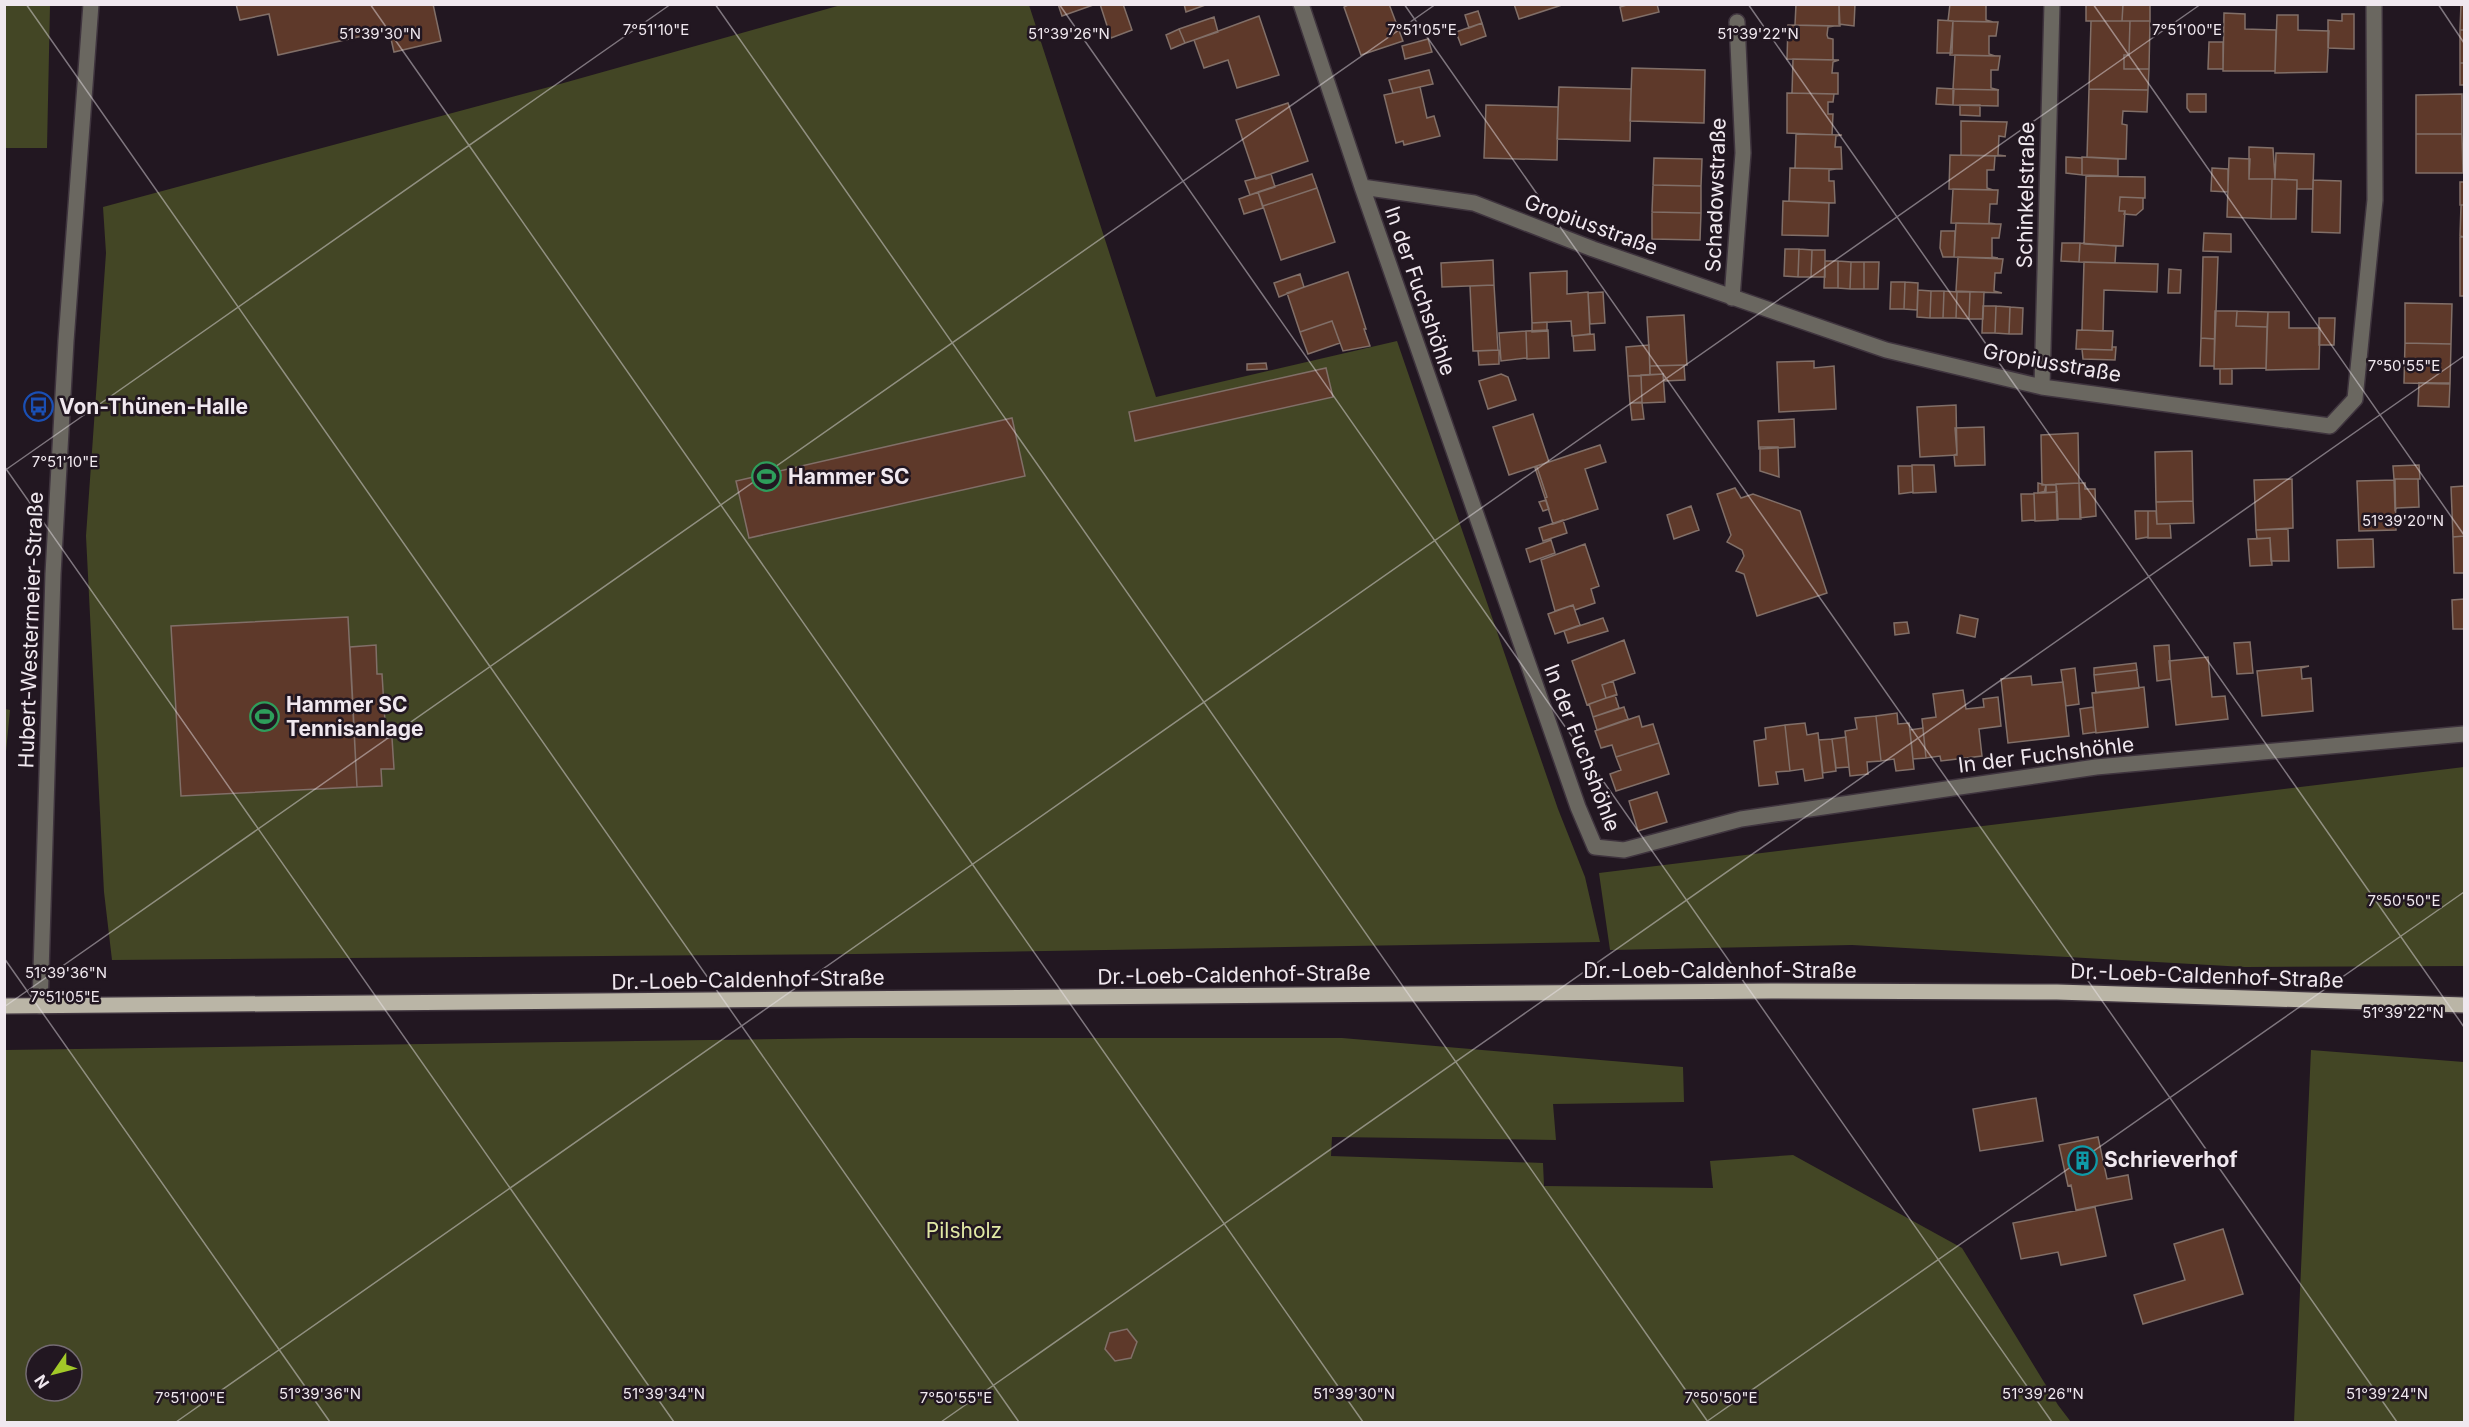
<svg xmlns="http://www.w3.org/2000/svg" width="2469" height="1427" font-family="Inter,sans-serif">
  <rect width="100%" height="100%" fill="#221721"/>
  <path fill="#434625" fill-rule="evenodd" d="M4 5H50L47 148H5Z
    M841 5H1029L1156 397 1397 341 1558 809 1585 877 1600 942 856 954 112 960 104 892 86 536 106 253 103 207 560 84Z
    M5 709 10 710 5 762 4 709Z
    M2464 767V966L2245 967 1852 945 1610 950 1599 873Z
    M852 1038H1342L1683 1067 1684 1102 1553 1104 1556 1140 1332 1137 1331 1156 1543 1163 1544 1186 1713 1188 1710 1161 1793 1155 1962 1248 2058 1405 2071 1422H5L4 1050ZM36 1355H72V1391H36Z
    M2311 1050 2464 1062V1422H2294Z"/>
  <path fill="#5e392a" stroke="#816f68" stroke-width="1.5" d="M236 4H433L441 41 394 52 389 30 278 55 269 14 240 20Z
    M1058 4H1096L1062 16Z
    M1100 4H1123L1132 30 1111 38Z
    M1184 4H1208L1186 12Z
    M1350 4H1389L1403 41 1361 55 1344 7Z
    M1514 4H1565L1519 19Z
    M1630 4H1657L1659 12 1623 21 1620 7Z
    M1796 4 1839 5 1840 26 1795 25Z
    M1855 4 1854 26 1839 24V5L1834 4Z
    M1950 4H1986V20L1993 22 1948 21Z
    M2086 4H2123L2122 21H2086Z
    M2123 4H2150V21H2122Z
    M2461 4H2464V30H2460Z
    M1478 11 1482 23 1469 28 1465 15Z
    M2224 13 2245 14V29L2276 30 2275 71H2223Z
    M2342 14H2354V49L2328 48V20L2342 21Z
    M2277 15H2298V30L2329 31 2327 72 2275 73Z
    M1259 16 1279 75 1237 88 1228 60 1204 68 1194 40Z
    M1214 17 1218 32 1185 43 1179 29Z
    M1938 20 1953 21 1952 53H1937Z
    M1953 21 1998 22 1996 36H1989V54L1995 56 1950 55Z
    M2091 21H2130L2129 55H2124V69H2149L2148 90 2089 89Z
    M2130 21H2150L2149 69H2124V55H2129Z
    M1482 23 1486 36 1461 45 1456 32Z
    M1788 25 1834 26 1828 27 1827 35 1828 38 1833 39V60L1787 59Z
    M1179 29 1185 43 1171 49 1166 35Z
    M2460 30H2464V63H2460Z
    M1428 39 1432 52 1405 59 1402 46Z
    M2209 42H2223V69H2208Z
    M1955 55 2000 56 1998 70H1991V88L1999 90 1953 89Z
    M1793 59 1839 60 1833 62 1832 73H1838V94L1792 93Z
    M2460 63H2464V85H2460Z
    M1632 68 1705 70 1704 123 1630 121Z
    M1429 70 1433 84 1393 93 1389 80Z
    M1420 87 1427 118 1434 116 1440 136 1404 145 1403 141 1396 143 1384 95Z
    M1559 87 1631 89 1630 141 1557 139Z
    M1937 88 1954 89 1953 105 1936 104Z
    M1953 89 1998 90V106L1953 105Z
    M2089 89 2148 90 2147 112 2123 111 2122 124 2127 125 2126 159 2087 157Z
    M1787 93 1834 94 1833 102H1828V114H1833L1832 135 1787 133Z
    M2187 94H2206V112H2190L2187 108Z
    M2462 94V134H2416V95Z
    M1288 103 1308 161 1256 179 1236 120Z
    M1486 105 1558 107 1557 160 1484 158Z
    M1960 105H1980V116L1960 115Z
    M1961 121 2007 122 2005 137 1999 136 1998 155 2006 156 1961 155Z
    M1796 134 1842 135 1836 136 1835 147H1841L1842 169 1795 168Z
    M2416 134H2462L2463 173H2416Z
    M2249 147 2273 148 2275 179H2249Z
    M2276 153 2314 154 2313 189H2297V180L2275 179Z
    M1950 155 1995 156 1994 170H1987V188L1993 190 1949 189Z
    M2066 157 2082 158V175L2066 173Z
    M2082 157 2118 159V176L2082 175Z
    M1654 158 1702 159 1701 186 1653 185Z
    M2229 158 2250 159 2249 179H2272L2271 219 2227 217Z
    M1790 168 1836 169 1829 170V181H1834L1835 203 1789 201Z
    M2212 168 2228 169V192L2211 191Z
    M1271 174 1275 187 1250 195 1245 181Z
    M1312 174 1317 188 1263 206 1258 192Z
    M2086 176 2145 177V198L2120 197 2119 211H2125L2123 246 2084 244Z
    M2272 179 2297 180 2296 219H2271Z
    M2313 180 2341 181 2340 233 2312 232Z
    M2460 182H2464V205H2460Z
    M1653 185 1701 186V213L1652 212Z
    M1317 188 1335 242 1281 260 1263 206Z
    M1953 189 1998 190 1997 204H1990L1989 223 1996 224 1951 223Z
    M1258 192 1263 208 1244 214 1239 199Z
    M2120 197 2143 198V209L2136 215 2124 214 2125 211H2119Z
    M1783 201 1829 203 1828 236 1782 235Z
    M2461 205H2464V237L2460 236Z
    M1652 212 1701 213 1700 240 1652 239Z
    M1956 223 2001 224 1999 238H1992V257L1998 258 1954 257Z
    M1941 231H1955L1954 257H1943L1940 248Z
    M2204 233 2231 234V252L2203 251Z
    M2460 237H2464V296H2460Z
    M2062 243H2080L2079 262 2061 261Z
    M2080 243 2116 246 2115 263 2079 262Z
    M1785 249H1799L1798 277 1784 276Z
    M1799 249 1812 250 1811 277H1798Z
    M1812 250H1825V277H1811Z
    M1958 257 2003 259 2001 273H1995L1994 291 2002 293 1956 291Z
    M2203 257H2218L2215 339 2201 338Z
    M1493 260 1494 285 1442 287 1441 263Z
    M1825 261H1838V288H1824Z
    M1838 261 1851 262 1850 289 1838 288Z
    M1851 262H1864V289H1850Z
    M1864 262H1879L1878 289H1864Z
    M2084 262 2158 264 2157 292 2104 290 2103 331 2082 330Z
    M2169 269 2181 270 2180 293H2168Z
    M1567 271V294L1588 292 1590 334 1572 336 1571 321 1532 323 1530 273Z
    M1348 272 1366 329H1364L1370 346 1343 351 1332 321 1300 332 1287 293Z
    M1300 274 1304 287 1279 297 1274 283Z
    M1891 282H1905L1904 309H1890Z
    M1905 282 1918 283 1917 310 1904 309Z
    M1494 285 1498 350 1473 351 1470 286Z
    M1918 290 1931 291 1930 318 1917 317Z
    M1931 291H1944L1943 318H1930Z
    M1944 291 1957 292 1956 318H1943Z
    M1603 292 1605 323 1590 324 1588 293Z
    M1957 292H1970L1969 319 1956 318Z
    M1970 292H1984L1983 319H1969Z
    M2405 303 2452 304 2451 344 2405 343Z
    M1983 306H1996L1995 333H1982Z
    M1996 306 2010 307 2009 334 1995 333Z
    M2010 307 2023 308 2022 334H2009Z
    M2215 311H2237L2236 326 2267 327 2266 368 2214 369Z
    M2237 311 2268 312 2267 327 2236 326Z
    M2268 312H2289V328H2320L2319 369 2266 370Z
    M1684 315 1687 365 1650 366 1647 317Z
    M2319 318H2335L2334 345H2319Z
    M1332 321 1340 343 1308 354 1300 332Z
    M1547 322V331L1532 332V323Z
    M1548 330 1549 358 1527 359 1526 331Z
    M2077 330 2113 331 2112 350 2076 349Z
    M1526 331 1527 358 1501 361 1499 333Z
    M1594 334 1595 350 1574 351 1573 336Z
    M2201 338 2215 339 2214 366H2200Z
    M2405 343 2451 344 2450 384 2404 383Z
    M1649 345 1650 375 1628 376 1626 347Z
    M2112 347H2116L2115 360 2083 359 2082 349 2112 350Z
    M1499 350V364L1479 365 1478 351Z
    M1814 361V368L1834 366 1836 409 1779 412 1777 362Z
    M1266 363 1267 369 1247 370V364Z
    M1684 365 1685 380 1664 381 1663 374 1650 375V366Z
    M1326 368 1333 397 1135 441 1129 412Z
    M2220 369H2232V384H2220Z
    M1501 374 1508 377 1516 400 1488 409 1479 381Z
    M1663 374 1665 402 1642 403 1641 375Z
    M1628 376H1641L1642 402 1630 403Z
    M2419 383H2450L2449 407 2418 406Z
    M1630 403H1642L1644 419 1632 420Z
    M1956 405 1957 455 1920 457 1917 407Z
    M1533 414 1549 462 1509 475 1493 427Z
    M1012 418 1025 476 749 538 736 481Z
    M1794 419 1795 447 1759 449 1758 421Z
    M1984 427 1985 465 1955 466 1954 455 1957 454 1955 428Z
    M2078 433 2079 483 2042 485 2041 435Z
    M1600 445 1606 462 1585 469 1598 509 1553 524 1545 498 1547 497 1537 467H1534Z
    M1760 447H1778L1779 477 1760 471Z
    M2192 451 2193 501 2156 502 2155 452Z
    M1912 465H1934L1936 492 1913 493Z
    M2419 465 2420 479H2394L2393 466Z
    M1898 466H1912L1913 492 1899 494Z
    M1537 467 1547 497 1545 498 1535 468Z
    M2292 479 2293 528 2256 530 2254 480Z
    M2394 479H2418L2419 507 2397 508 2395 510Z
    M2395 480 2396 530 2359 531 2357 481Z
    M2038 483 2046 485V491L2038 493Z
    M2079 483H2085V489H2095L2096 516 2080 518Z
    M2079 483 2081 519H2057L2056 484Z
    M2046 485H2056L2057 492 2044 493Z
    M2464 486V536L2453 537 2451 487Z
    M1735 488 1741 498 1753 494 1800 511 1827 593 1757 616 1744 574 1736 571 1744 556 1742 550 1727 542 1731 535 1717 494Z
    M2057 492 2058 520 2035 521 2034 493Z
    M2021 494H2034L2035 520 2022 521Z
    M1546 500 1549 509 1543 511 1539 502Z
    M2193 501 2194 523 2157 524 2156 502Z
    M1691 506 1699 530 1674 539 1667 515Z
    M2135 511H2148V537L2136 539Z
    M2148 511H2156L2157 524H2170L2171 538H2148Z
    M1563 520 1567 533 1543 541 1539 528Z
    M2288 529 2289 561H2271L2270 538 2257 539 2256 530Z
    M2464 536V573H2454L2453 537Z
    M2270 538 2272 565 2250 566 2248 539Z
    M2373 539 2374 567 2338 568 2337 540Z
    M1551 540 1555 553 1530 562 1526 549Z
    M1585 544 1599 586 1591 589 1595 603 1575 610 1573 605 1555 611 1541 560Z
    M2464 599V629H2453L2452 600Z
    M1573 605 1580 625 1555 634 1548 614Z
    M1960 615 1978 619 1975 637 1957 633Z
    M348 617 357 787 181 796 171 626Z
    M1603 618 1608 631 1568 643 1564 631Z
    M1907 622 1909 633 1895 635 1894 623Z
    M1624 640 1635 673 1602 685 1606 698 1587 705 1572 661Z
    M2250 642 2253 673 2237 674 2234 643Z
    M376 645 377 674H382L386 738H392L394 769H381L382 786 357 787 350 647Z
    M2169 645 2171 679 2157 681 2154 646Z
    M2208 657 2212 697 2225 696 2228 719 2176 725 2169 661Z
    M2136 663 2137 670 2094 675V668Z
    M2309 666 2301 668 2302 679 2311 678 2313 711 2262 716 2257 671Z
    M2075 668 2079 704 2066 706 2061 670Z
    M2137 670 2139 688 2096 693 2094 675Z
    M2031 676 2032 685 2063 682 2069 736 2008 743 2001 679Z
    M1613 681 1617 695 1606 698 1602 685Z
    M2144 687 2148 727 2096 733 2092 693Z
    M1963 690 1966 709 1984 707 1983 699 1998 697 2001 726 1979 729 1982 756 1949 760 1941 761 1940 756 1926 758 1922 719 1936 717 1933 694Z
    M1615 695 1619 708 1593 717 1589 704Z
    M1624 707 1628 719 1597 730 1593 717Z
    M2093 707 2096 732 2083 734 2080 709Z
    M1897 713 1898 724 1909 723 1914 769 1896 771 1894 759 1881 761 1876 716Z
    M1639 716 1642 727 1653 724 1659 743 1616 757 1612 745 1601 748 1595 731Z
    M1876 716 1881 761 1867 762 1868 774 1850 776 1845 731 1857 729 1855 718Z
    M1805 723 1807 735 1818 733 1823 778 1805 781 1803 769 1790 771 1785 725Z
    M1785 725 1790 771 1776 772 1778 784 1759 786 1754 741 1766 739 1765 728Z
    M1923 728 1926 758 1913 759 1910 730Z
    M1846 737 1849 767 1836 768 1832 739Z
    M1832 739 1836 771 1823 773 1819 740Z
    M1659 743 1669 774 1616 791 1610 774 1621 770 1616 757Z
    M1657 792 1667 822 1638 831 1629 801Z
    M2036 1098 2043 1141 1980 1151 1973 1109Z
    M2098 1137 2107 1179 2128 1175 2132 1199 2076 1210 2071 1185 2068 1186 2059 1145Z
    M2095 1207 2106 1256 2061 1265 2058 1252 2021 1259 2013 1223Z
    M2223 1229 2243 1294 2143 1324 2134 1295 2185 1280 2174 1244Z
    M1127 1329 1137 1342 1131 1358 1115 1361 1105 1349 1110 1333Z"/>
  <g fill="none" stroke-linecap="round" stroke-linejoin="round">
    <defs>
      <path id="minor" d="M1301 4 1362 187 1578 807 1595 847 1624 850 1741 819 2096 767 2464 734
        M1362 187 1474 203 1593 249 1886 350 2042 387 2330 426 2355 399 2375 200 2374 4
        M1732 298 1743 153 1737 22
        M2042 387 2052 4
        M40 1006 53 574 66 341 91 4"/>
      <path id="major" d="M4 1006 1771 991 2057 992 2464 1005"/>
    </defs>
    <use href="#minor" stroke="#3f343e" stroke-width="18"/>
    <use href="#major" stroke="#3f343e" stroke-width="18"/>
    <use href="#minor" stroke="#6a6760" stroke-width="15"/>
    <use href="#major" stroke="#bab5a6" stroke-width="15"/>
  </g>
  <path fill="none" stroke="#f0e8ef" stroke-width="1.5" stroke-opacity="0.45" d="M26 4 1019 1422M370 4 1363 1422M715 4 1708 1422M1059 4 2052 1422M1404 4 2397 1422M1748 4 2464 1027M2093 4 2464 535M2438 4 2464 43M4 466 674 1422M4 471 671 4M4 958 330 1422M4 1007 1436 4M176 1422 2201 4M941 1422 2464 356M1706 1422 2464 892"/>
  <defs>
    <symbol id="bus-ring" viewBox="-11 -11 22 22"><circle r="9.5" fill="#221721" stroke="#1a4fb4" stroke-width="1.5"/><path d="M-5-6H5V4H4V6H2V4H-2V6H-4V4H-5ZM-3.5-4V0h7V-4ZM-3.5 1.2v1.5H-2V1.2ZM2 1.2v1.5H3.5V1.2Z" fill="#1a4fb4"/></symbol>
    <symbol id="stadium-ring" viewBox="-11 -11 22 22"><circle r="9.5" fill="#221721" stroke="#2e9e5b" stroke-width="1.5"/><path d="M0-5a6.5 5 0 1 0 0 10a6.5 5 0 1 0 0-10ZM-3.5-1.8h7v3.6h-7Z" fill="#2e9e5b"/></symbol>
    <symbol id="building-ring" viewBox="-11 -11 22 22"><circle r="9.5" fill="#221721" stroke="#0f9aa8" stroke-width="1.5"/><path d="M-4-6H4V6H1V3H-1V6H-4ZM-2.5-4.3h1.7v1.8h-1.7ZM.8-4.3h1.7v1.8H.8ZM-2.5-1h1.7V.8h-1.7ZM.8-1h1.7V.8H.8Z" fill="#0f9aa8"/></symbol>
  </defs>
  <g fill-rule="evenodd">
    <use href="#bus-ring" x="22" y="390" width="33" height="33"/>
    <use href="#stadium-ring" x="750" y="460" width="33" height="33"/>
    <use href="#stadium-ring" x="248" y="700" width="33" height="33"/>
    <use href="#building-ring" x="2066" y="1144" width="33" height="33"/>
  </g>
  <g text-anchor="middle" stroke-width="5" stroke-linejoin="round" paint-order="stroke">
    <g font-size="21" fill="#f0e8ef" stroke="#221721">
      <text transform="translate(1716 195) rotate(-88)" y="7">Schadowstraße</text>
      <text transform="translate(2026 195) rotate(-89)" y="7">Schinkelstraße</text>
      <text transform="translate(1591 225) rotate(20)" y="7">Gropiusstraße</text>
      <text transform="translate(1420 291) rotate(71)" y="7">In der Fuchshöhle</text>
      <text transform="translate(2052 363) rotate(10)" y="7">Gropiusstraße</text>
      <text transform="translate(31 630) rotate(-88)" y="7">Hubert-Westermeier-Straße</text>
      <text transform="translate(1582 748) rotate(69)" y="7">In der Fuchshöhle</text>
      <text transform="translate(2046 755) rotate(-7)" y="7">In der Fuchshöhle</text>
      <text x="1720" y="978">Dr.-Loeb-Caldenhof-Straße</text>
      <text transform="translate(1234 975) rotate(-1)" y="7">Dr.-Loeb-Caldenhof-Straße</text>
      <text transform="translate(2207 976) rotate(2)" y="7">Dr.-Loeb-Caldenhof-Straße</text>
      <text transform="translate(748 980) rotate(-1)" y="7">Dr.-Loeb-Caldenhof-Straße</text>
    </g>
    <g font-size="21" font-weight="bold" fill="#f0e8ef" stroke="#221721" text-anchor="start">
      <text x="59" y="414">Von-Thünen-Halle</text>
      <text x="788" y="484">Hammer SC</text>
      <text x="286" y="712">Hammer SC<tspan x="286" dy="24">Tennisanlage</tspan></text>
      <text x="2104" y="1167">Schrieverhof</text>
    </g>
    <g font-size="21" fill="#e0e8a4" stroke="#221721">
      <text x="964" y="1238">Pilsholz</text>
    </g>
  </g>
  <g font-size="15" text-anchor="middle" fill="#f0e8ef" stroke="#221721" stroke-width="5" stroke-linejoin="round" paint-order="stroke">
    <text x="656" y="35">7°51'10"E</text>
    <text x="1422" y="35">7°51'05"E</text>
    <text x="2187" y="35">7°51'00"E</text>
    <text x="1069" y="39">51°39'26"N</text>
    <text x="380" y="39">51°39'30"N</text>
    <text x="1758" y="39">51°39'22"N</text>
    <text x="2404" y="371">7°50'55"E</text>
    <text x="65" y="467">7°51'10"E</text>
    <text x="2403" y="526">51°39'20"N</text>
    <text x="2404" y="906">7°50'50"E</text>
    <text x="66" y="978">51°39'36"N</text>
    <text x="65" y="1002">7°51'05"E</text>
    <text x="2403" y="1018">51°39'22"N</text>
    <text x="320" y="1399">51°39'36"N</text>
    <text x="664" y="1399">51°39'34"N</text>
    <text x="1354" y="1399">51°39'30"N</text>
    <text x="2043" y="1399">51°39'26"N</text>
    <text x="2387" y="1399">51°39'24"N</text>
    <text x="190" y="1403">7°51'00"E</text>
    <text x="956" y="1403">7°50'55"E</text>
    <text x="1721" y="1403">7°50'50"E</text>
  </g>
  <rect width="2469" height="1427" fill="none" stroke="#f0e8ef" stroke-width="12"/>
  <g transform="translate(54 1373) rotate(235)"><circle r="28" fill="#221721" stroke="#746b73" stroke-width="1.5"/>
  <path d="M0-4.5L10 22L0 15L-10 22Z" fill="#a2c928"/>
  <text y="-9" font-size="16" font-weight="bold" text-anchor="middle" fill="#f0e8ef">N</text>
  </g>
</svg>
